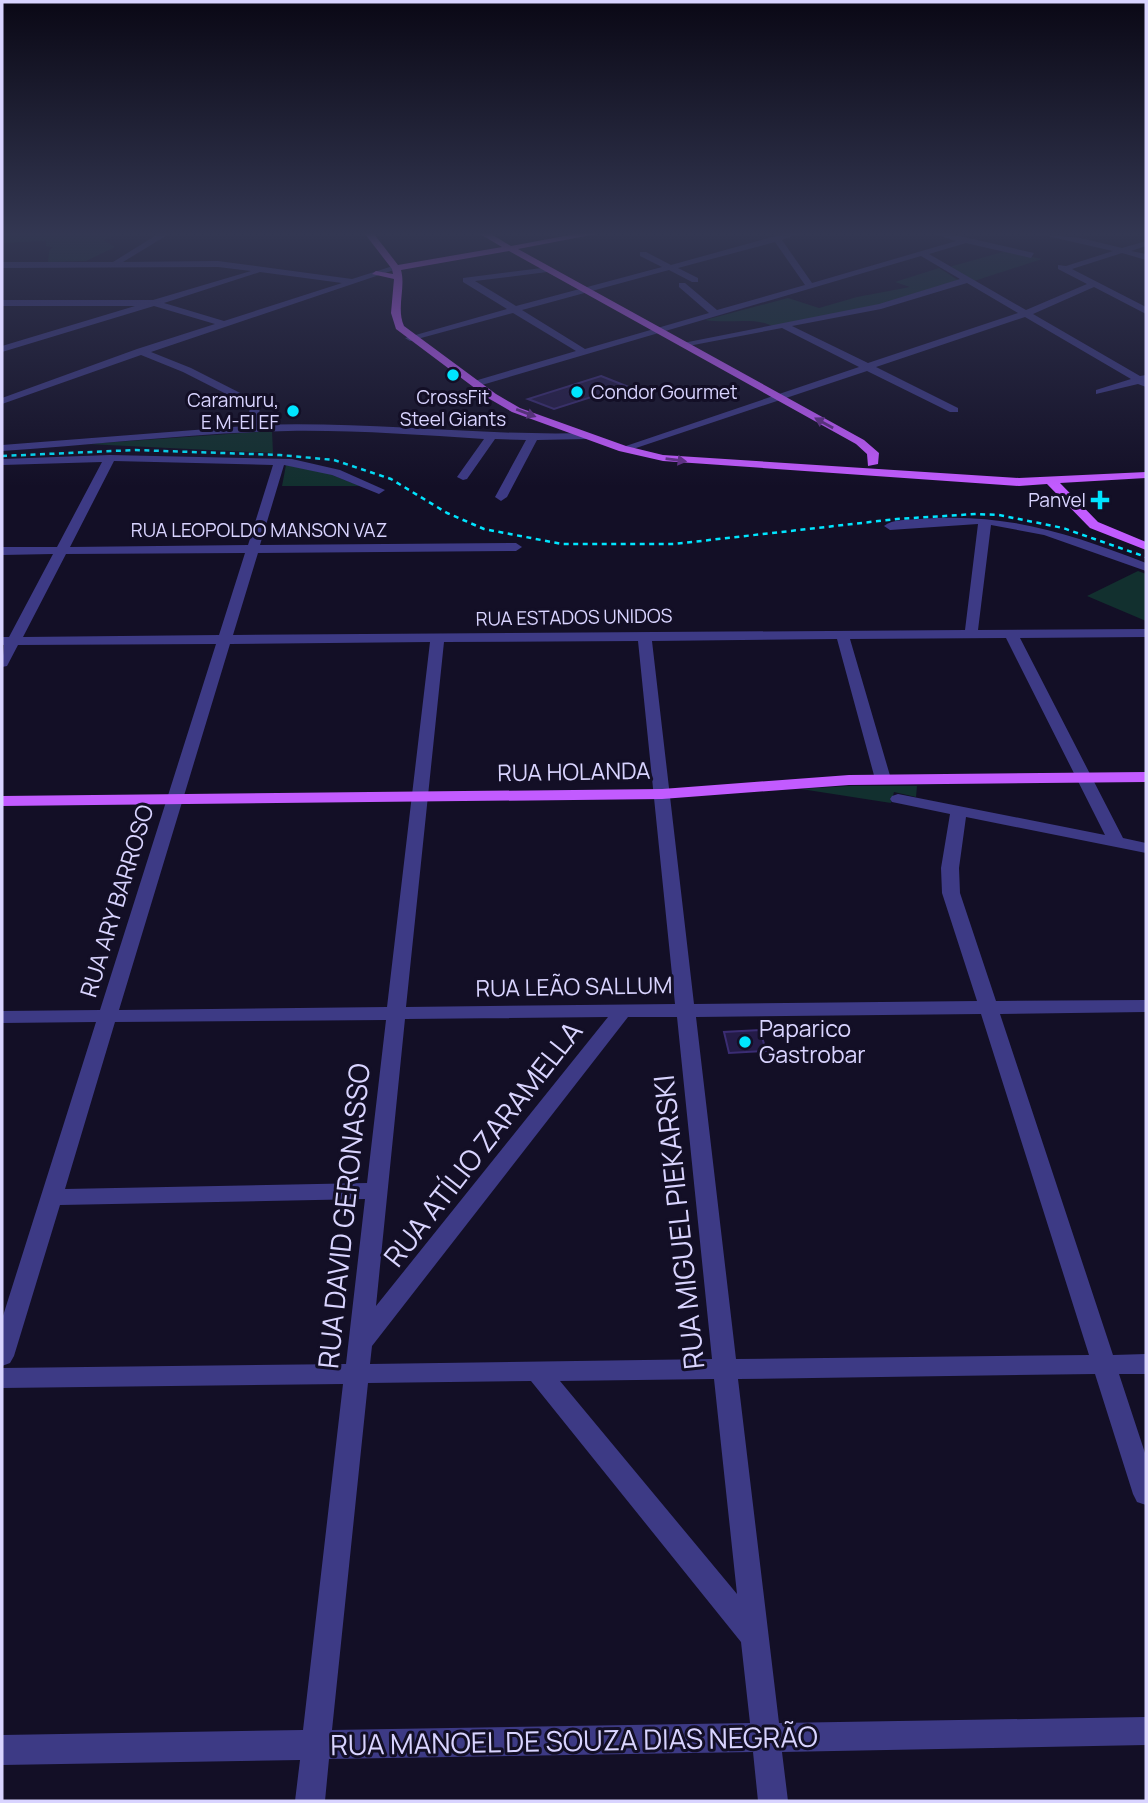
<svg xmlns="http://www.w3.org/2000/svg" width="1148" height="1803" font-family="Manrope,sans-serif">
  <rect width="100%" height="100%" fill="#130f26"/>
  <path fill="#12302f" d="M2 234H120L103 240 115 247 86 261 48 262 49 251 53 247 46 246V241L2 243Z
    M1006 251 1042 259 974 281 949 267Z
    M939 268 958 280 878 305 772 326C755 317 727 324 705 320L788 298 819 308 857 297 910 287 895 282Z
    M272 431 273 453 87 444Z
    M286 465 327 473 360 486H282Z
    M1138 571 1146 574V621L1087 596Z
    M849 786H917L916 797 894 792 891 803 801 789Z"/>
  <path fill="#241b47" stroke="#3b2d73" stroke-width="2" d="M601 376 626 386 554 409 528 399Z
    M760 1030 766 1051 729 1053 724 1032Z"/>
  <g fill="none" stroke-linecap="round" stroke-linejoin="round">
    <path fill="#3d3a85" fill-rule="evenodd" d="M158 234H169L123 262 218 261 352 279 396 265 400 268 151 352 191 368 254 400 260 408 257 425C368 421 476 436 586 433L592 436 586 439 537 440 507 497 501 501 495 497 526 440 495 439 467 479 463 480 457 477 484 439C419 435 353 430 288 431 192 433 97 445 2 451V445L246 426 250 408 246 404 183 372 141 355 2 404V398L137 349 215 324 154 306 2 352V346L135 306H2V300H153L251 271 218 267 2 268V262H113ZM260 272 342 283 224 321 164 303Z
      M783 234H798L782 240 812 283 956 241 934 234H951L1034 253 1031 258 966 243 929 254 1026 310 1087 284 1058 269V265L1066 266 1113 251 1038 234 1081 238 1122 248 1146 241V246L1131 251 1146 254V260L1122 253 1072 269 1146 307V314L1094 287 1033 314 1140 376 1146 375V387L1138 384 1096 394V390L1131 379 1025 317 876 367 958 408V412H950L867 371 627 451 617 449 859 367 782 328 683 347 678 344 879 304 960 279 921 256 475 387 470 384 471 382 576 351 513 313 410 341 405 338 507 309 463 282V278L550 267V271L547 272 475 281 516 306 662 267 640 256V252H646L671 265ZM775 242 805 285 717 310 685 283H679V287L709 313 585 349 522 310 669 270 692 282H698V278L678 268ZM967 283 1018 313 868 363 792 326 881 309Z
      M110 455 292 459 340 470 385 490 379 494 332 475 284 465 260 545 516 543 522 547 516 551 258 553 233 635 965 630 978 524 890 530 884 526C892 519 909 520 920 519 1004 512 1069 533 1146 563V571L1044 535 991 525 978 630 1146 629V637L1020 638 1123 838 1146 843V853L966 817 959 868 960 893 996 1001 1146 1000V1012L1000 1014 1113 1355 1146 1354V1374H1119L1146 1456V1505L1137 1502 1133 1494 1095 1374 738 1379 779 1723 1146 1717V1745L782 1752 788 1801H758L753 1752 329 1759 325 1801H295L300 1760 2 1765V1735L303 1730 343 1384 2 1388V1368L346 1364 365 1199 60 1205 14 1356 10 1363 2 1366V1319L96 1022 2 1023V1011L100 1010 216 644 18 645 7 666 2 667 4 645H2V637H9L53 554 2 555V547H57L102 462 2 465V459ZM114 461 273 465 248 545 70 547ZM245 553 219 635 23 637 66 554ZM1006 638 1105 835 898 794 892 796 890 799 892 802 950 814 941 868 942 893 977 1001 694 1004 652 641 837 639 875 779 883 784 891 779 850 639ZM638 641 675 1004 406 1007 444 642ZM430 642 387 1007 119 1010 230 644ZM981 1014 1089 1355 736 1359 696 1017ZM608 1017 376 1306 405 1019ZM628 1017H677L712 1359 370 1364 372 1346ZM386 1020 367 1183 65 1189 115 1022ZM714 1379 737 1594 560 1381ZM531 1381 741 1642 750 1723 332 1730 368 1383Z"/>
    <path fill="#c25bff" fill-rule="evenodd" d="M365 234H374L398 265 502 247 480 234H491L511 246 575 234H596L518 249 864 440 879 453 878 464 868 466 867 454 856 444 509 251 401 270C406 288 396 308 404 326L496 394 520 408 626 446 663 455 1019 478 1146 472V478L1060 483 1098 522 1146 542V550L1090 528 1047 484 1019 486 663 461 619 451 512 412 488 398 396 329 391 313 394 279 372 274 376 271 393 274 392 269Z
      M1146 772V782L849 785 662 799 2 806V796L662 789 849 775Z"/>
    <path stroke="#00e5ff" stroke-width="2.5" stroke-dasharray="5 4.5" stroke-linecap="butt" d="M2 456 135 450 280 455 334 460 391 479 447 513 484 529 562 544H674L897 519 976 514 999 515 1063 528 1146 557"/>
  </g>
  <defs><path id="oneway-solid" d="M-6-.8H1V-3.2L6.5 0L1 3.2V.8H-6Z" transform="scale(1.75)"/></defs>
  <g fill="#623188">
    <use href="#oneway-solid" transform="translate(526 413) rotate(21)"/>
    <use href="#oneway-solid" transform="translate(824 423) rotate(-151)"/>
    <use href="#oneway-solid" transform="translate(676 460) rotate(7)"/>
  </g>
  <linearGradient id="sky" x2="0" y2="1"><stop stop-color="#0a0815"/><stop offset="0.48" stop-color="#333752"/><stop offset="1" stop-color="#333752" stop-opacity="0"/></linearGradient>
  <rect width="1148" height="487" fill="url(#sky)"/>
  <g fill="#00e5ff" stroke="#130f26" stroke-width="2.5">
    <circle cx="453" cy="375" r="7"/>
    <circle cx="577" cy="392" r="7"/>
    <circle cx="293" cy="411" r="7"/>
    <path d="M1096.5 489.5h7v7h7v7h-7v7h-7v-7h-7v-7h7z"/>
    <circle cx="745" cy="1042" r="7"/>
  </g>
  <g text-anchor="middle" stroke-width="6" stroke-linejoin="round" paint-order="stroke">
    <g font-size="19" fill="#d9d4ff" stroke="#130f26" text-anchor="end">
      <text x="591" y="399" text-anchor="start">Condor Gourmet</text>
      <text x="453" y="404" text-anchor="middle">CrossFit<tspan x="453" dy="22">Steel Giants</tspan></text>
      <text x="279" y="407">Caramuru,<tspan x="279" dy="22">E M-EI EF</tspan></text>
      <text x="1086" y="507">Panvel</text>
    </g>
    <g font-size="19" fill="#d9d4ff" stroke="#130f26">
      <text x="259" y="537">RUA LEOPOLDO MANSON VAZ</text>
      <text transform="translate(574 617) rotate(-1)" y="7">RUA ESTADOS UNIDOS</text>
    </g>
    <g font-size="23" fill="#d9d4ff" stroke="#130f26">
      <text transform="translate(574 772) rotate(-1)" y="8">RUA HOLANDA</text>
      <text transform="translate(117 901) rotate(-73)" y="8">RUA ARY BARROSO</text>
      <text transform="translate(574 987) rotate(-1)" y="8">RUA LEÃO SALLUM</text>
    </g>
    <g font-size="23" fill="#d9d4ff" stroke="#130f26" text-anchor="start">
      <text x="759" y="1037">Paparico<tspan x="759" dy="26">Gastrobar</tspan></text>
    </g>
    <g font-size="28" fill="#d9d4ff" stroke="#130f26">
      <text transform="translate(483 1144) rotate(-52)" y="10">RUA ATÍLIO ZARAMELLA</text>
      <text transform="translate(344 1216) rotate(-84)" y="10">RUA DAVID GERONASSO</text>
      <text transform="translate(679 1222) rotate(-96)" y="10">RUA MIGUEL PIEKARSKI</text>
      <text transform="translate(574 1741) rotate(-1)" y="10">RUA MANOEL DE SOUZA DIAS NEGRÃO</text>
    </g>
  </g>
  <rect width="1148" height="1803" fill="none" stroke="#d9d4ff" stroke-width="7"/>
</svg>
